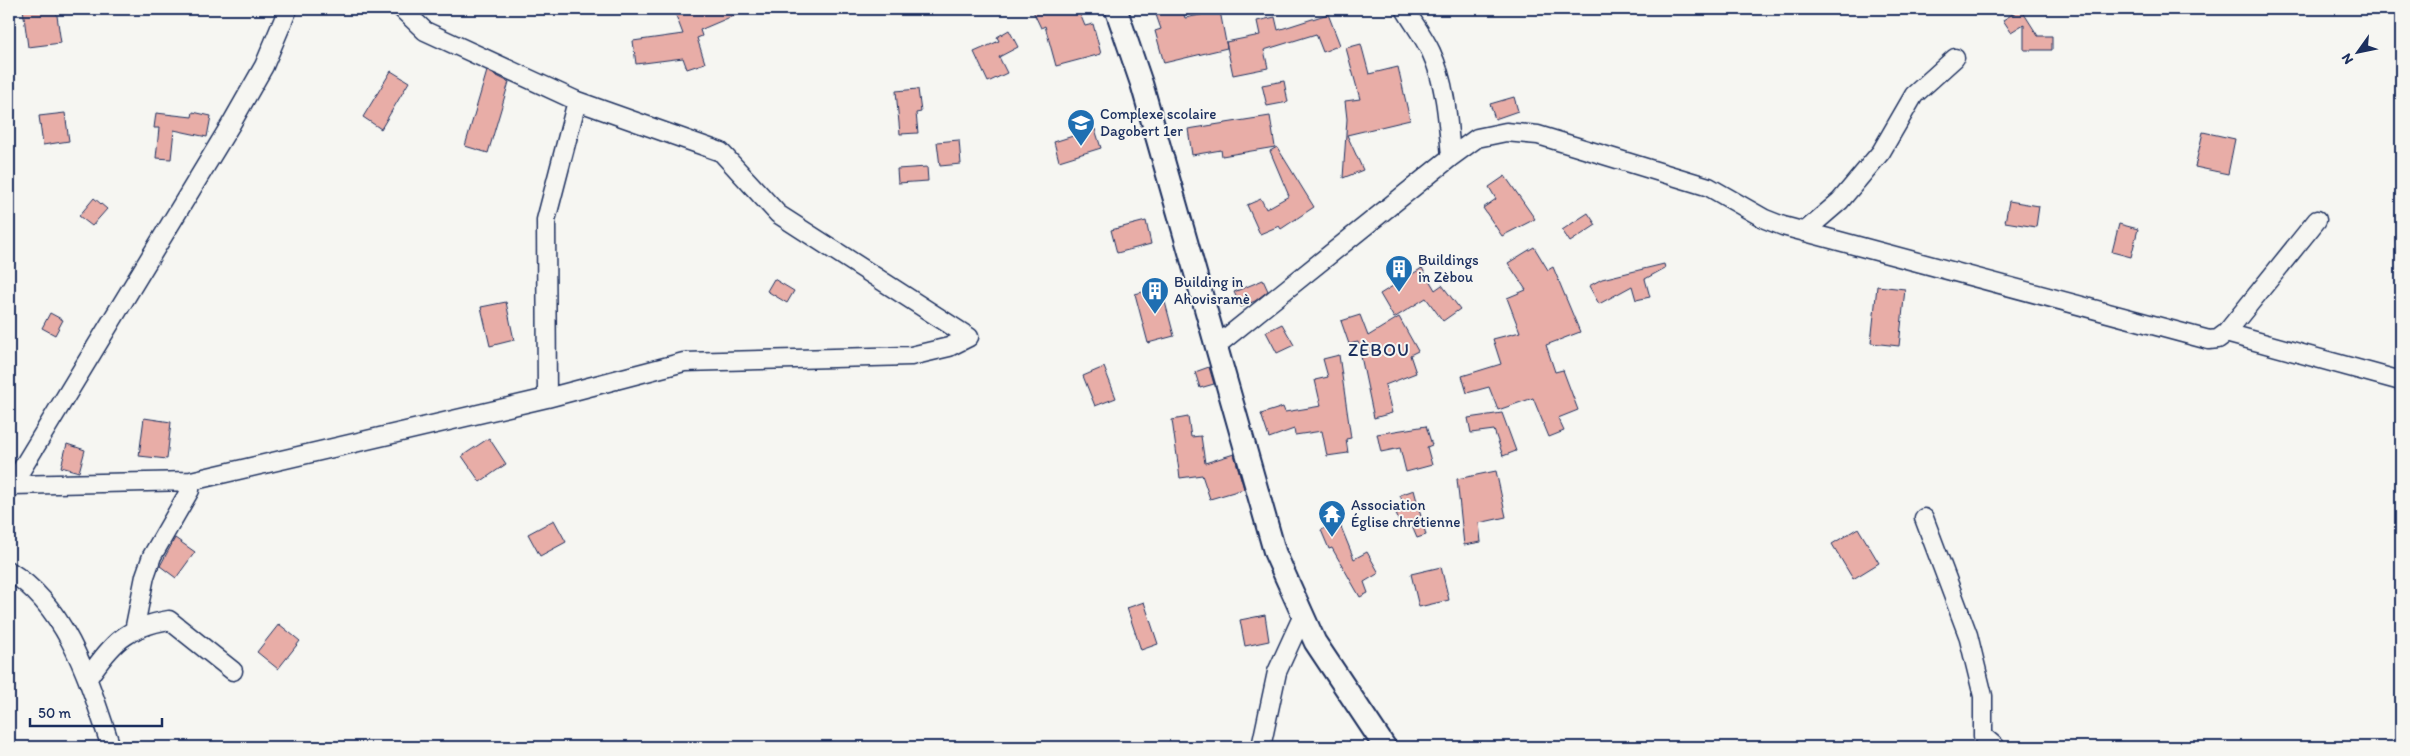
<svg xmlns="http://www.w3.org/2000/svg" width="2410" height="756" font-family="Itim,sans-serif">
  <rect width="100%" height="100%" fill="#f6f6f2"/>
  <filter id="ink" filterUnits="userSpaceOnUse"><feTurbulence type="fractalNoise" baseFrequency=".02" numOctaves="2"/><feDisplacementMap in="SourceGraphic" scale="10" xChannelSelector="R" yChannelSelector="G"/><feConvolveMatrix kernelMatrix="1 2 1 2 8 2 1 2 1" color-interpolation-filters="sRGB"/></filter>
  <g filter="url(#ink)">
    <path fill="#e8ada7" stroke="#1b2f5e" d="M23 9H56L61 43 28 47Z
      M685 9H749L700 30 702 36 697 38 705 63 687 69 683 58 636 64 633 41 683 34 675 13Z
      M1032 9H1078L1085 26 1093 24 1101 54 1056 66 1045 26 1041 28Z
      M1154 9H1182L1185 18 1220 11 1227 48 1164 63 1155 31 1161 29Z
      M2021 9 2038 36H2052V50H2024V24L2011 32 2003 20Z
      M1328 14 1340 45 1323 52 1316 34 1264 50 1268 68 1233 75 1226 42 1260 35 1257 21 1275 17 1278 30Z
      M1009 30 1018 47 999 57 1007 73 988 82 974 52 999 41 997 37Z
      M1361 44 1369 74 1398 67 1410 120 1347 135 1363 170 1343 178 1347 119 1345 101 1360 99 1346 48Z
      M391 71 409 82 381 129 363 117Z
      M487 71 509 82 488 153 465 146Z
      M1284 81 1288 102 1267 106 1262 85Z
      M918 89 921 112 916 113 918 133 900 134 896 91Z
      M1514 97 1518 111 1495 119 1490 104Z
      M193 112 211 116 207 137 174 130 171 159 156 158 159 128H154L156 113 192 117Z
      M65 113 69 141 43 145 39 116Z
      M1270 116 1275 147 1222 156 1221 150 1192 155 1188 129Z
      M1095 129 1101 148 1059 161 1054 142Z
      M2203 132 2235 139 2228 174 2195 167Z
      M959 140 961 164 940 166 937 142Z
      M1277 147 1314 207 1281 229 1279 226 1260 234 1247 205 1261 199 1266 209 1289 196 1270 151Z
      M927 167 928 181 898 183 897 169Z
      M1505 176 1535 219 1502 236 1483 208 1496 199 1489 187Z
      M94 198 107 209 92 226 79 216Z
      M2009 201 2039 206 2036 227 2005 222Z
      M1588 213 1596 225 1570 242 1562 230Z
      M1146 221 1151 244 1117 253 1111 230Z
      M2119 224 2138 229 2131 257 2112 252Z
      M1534 247 1548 270 1553 267 1580 332 1546 345 1555 372 1563 370 1578 410 1558 418 1564 431 1549 437 1533 398 1498 410 1489 387 1467 393 1462 376 1501 364 1493 339 1520 332 1507 298 1526 290 1508 263Z
      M1664 264 1665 268 1645 279 1650 297 1636 300 1632 286 1599 304 1589 286 1602 279Z
      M1422 268 1435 290 1442 285 1460 309 1443 321 1426 298 1394 318 1380 294Z
      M774 279 794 291 787 303 767 291Z
      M1263 280 1268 291 1255 301 1241 307 1234 292Z
      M1877 286 1905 289 1899 346 1871 343Z
      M1161 287 1174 336 1148 343 1135 294Z
      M506 302 514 340 490 346 481 307Z
      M50 313 63 320 55 335 42 328Z
      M1360 315 1368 336 1399 317 1418 351 1410 355 1416 373 1385 385 1392 413 1374 418 1358 342 1349 344 1341 321Z
      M1282 324 1294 345 1277 353 1266 332Z
      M1339 355 1351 438 1346 439 1348 453 1327 456 1322 431 1295 435 1294 429 1269 438 1261 414 1283 407 1285 412 1321 406 1315 380 1328 377 1323 359Z
      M1104 367 1116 398 1095 406 1083 376Z
      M1209 367 1214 384 1200 388 1195 372Z
      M1502 413 1516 451 1503 456 1494 430 1471 433 1468 418Z
      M1188 417 1191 437 1201 436 1205 463 1234 454 1244 489 1210 499 1202 475 1180 478 1172 420Z
      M144 418 171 422 167 459 139 456Z
      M1426 426 1432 445 1427 447 1432 465 1406 472 1400 448 1381 452 1377 434Z
      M489 438 506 464 480 482 462 456Z
      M67 444 85 450 79 472 61 467Z
      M1496 471 1506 517 1479 523 1481 542 1464 545 1457 479Z
      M1414 490 1426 535 1417 538 1411 524 1400 526 1396 513 1406 510 1400 495Z
      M554 520 566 542 540 556 528 534Z
      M1339 522 1354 559 1367 552 1379 573 1364 582 1368 593 1360 597 1332 548 1329 549 1321 530Z
      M1858 528 1879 563 1853 579 1832 544Z
      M175 538 195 552 176 578 160 566Z
      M1441 567 1449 600 1419 607 1411 574Z
      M1144 602 1158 644 1141 650 1127 608Z
      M1265 615 1269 641 1245 646 1240 620Z
      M279 624 300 641 278 669 257 652Z"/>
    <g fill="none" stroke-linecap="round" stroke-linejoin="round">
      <defs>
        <path id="minor" d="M1405 9C1413 23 1424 37 1431 52 1446 84 1448 122 1451 157
          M1804 232 1840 201 1881 152 1914 95 1955 58
          M2226 333 2401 381
          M1216 346 1451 157 1477 138 1506 132 1538 135 1709 187 1765 219 1783 226 2209 340 2218 339 2226 333 2317 220
          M547 398 546 220 577 101
          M12 485 191 481 547 398 684 362 911 356 949 347 969 337 778 214 721 152 577 101 425 31 402 9
          M9 490 231 124 264 66 288 9
          M1924 518 1968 635 1983 696V736L1996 747
          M9 571C69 608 90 685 111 747
          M134 631 145 576 152 556 190 490 191 481
          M88 678C111 644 126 627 169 620L233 671
          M1261 747 1277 672 1303 615"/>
        <path id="tertiary" d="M1116 9 1142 85 1275 553 1315 642 1385 747"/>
      </defs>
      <use href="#minor" stroke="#1b2f5e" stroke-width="21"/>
      <use href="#tertiary" stroke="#1b2f5e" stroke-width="25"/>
      <use href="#minor" stroke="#f6f6f2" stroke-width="18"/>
      <use href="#tertiary" stroke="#f6f6f2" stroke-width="21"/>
    </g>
  </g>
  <defs>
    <symbol id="school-pin" viewBox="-11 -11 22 30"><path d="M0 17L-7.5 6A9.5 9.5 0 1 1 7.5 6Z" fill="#1f6fb2" stroke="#f6f6f2"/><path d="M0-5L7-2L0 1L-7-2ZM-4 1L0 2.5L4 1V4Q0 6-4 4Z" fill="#fff"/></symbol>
    <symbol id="building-pin" viewBox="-11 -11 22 30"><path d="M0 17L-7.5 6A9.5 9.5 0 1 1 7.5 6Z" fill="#1f6fb2" stroke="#f6f6f2"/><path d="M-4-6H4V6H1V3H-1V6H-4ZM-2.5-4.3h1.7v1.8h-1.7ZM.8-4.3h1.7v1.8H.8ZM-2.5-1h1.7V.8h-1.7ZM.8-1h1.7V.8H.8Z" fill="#fff"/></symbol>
    <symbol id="temple-pin" viewBox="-11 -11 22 30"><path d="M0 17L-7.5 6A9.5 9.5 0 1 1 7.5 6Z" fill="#1f6fb2" stroke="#f6f6f2"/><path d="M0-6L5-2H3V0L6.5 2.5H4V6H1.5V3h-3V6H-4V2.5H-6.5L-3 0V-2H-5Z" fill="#fff"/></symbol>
  </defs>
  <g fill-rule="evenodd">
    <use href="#school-pin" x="1065" y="107" width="32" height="43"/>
    <use href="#building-pin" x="1383" y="253" width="32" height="43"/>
    <use href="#building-pin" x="1139" y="275" width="32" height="43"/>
    <use href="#temple-pin" x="1316" y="498" width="32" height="43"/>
  </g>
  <g text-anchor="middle" stroke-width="4" stroke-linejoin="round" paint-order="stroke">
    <g font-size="15" fill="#1b2f5e" stroke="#f6f6f2" text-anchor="start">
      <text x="1100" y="119">Complexe scolaire<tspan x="1100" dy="17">Dagobert 1er</tspan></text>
      <text x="1418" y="265">Buildings<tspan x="1418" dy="17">in Zèbou</tspan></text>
      <text x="1174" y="287">Building in<tspan x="1174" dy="17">Ahovisramè</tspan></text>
      <text x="1351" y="510">Association<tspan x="1351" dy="17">Église chrétienne</tspan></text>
    </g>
    <g font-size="18" letter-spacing="1" fill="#1b2f5e" stroke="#f6f6f2">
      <text x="1379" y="356">ZÈBOU</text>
    </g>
  </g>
  <rect width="2410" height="756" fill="none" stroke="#f6f6f2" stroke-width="30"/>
  <rect x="15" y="15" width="2380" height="726" fill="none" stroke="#1b2f5e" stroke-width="2" filter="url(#ink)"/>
  <g transform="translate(2358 52) rotate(237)" stroke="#f6f6f2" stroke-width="4" paint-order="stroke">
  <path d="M0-4L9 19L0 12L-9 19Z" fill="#1b2f5e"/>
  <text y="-8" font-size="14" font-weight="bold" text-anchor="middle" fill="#1b2f5e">N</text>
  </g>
  <path d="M30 718v8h132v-8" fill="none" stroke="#1b2f5e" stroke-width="2.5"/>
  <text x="38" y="718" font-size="15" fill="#1b2f5e" stroke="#f6f6f2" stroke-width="4" paint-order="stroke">50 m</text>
</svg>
